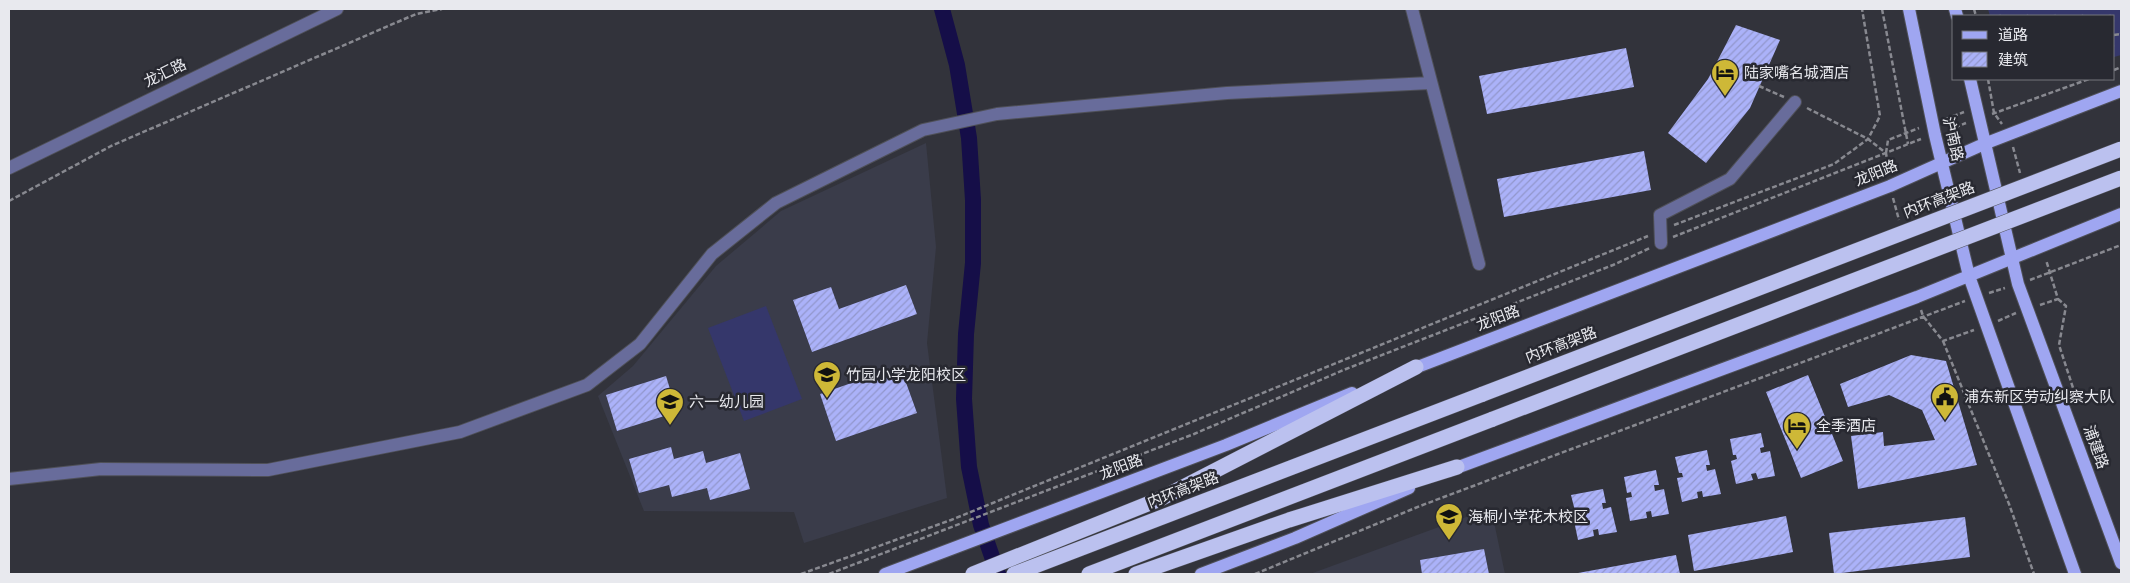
<svg xmlns="http://www.w3.org/2000/svg" width="2130" height="583" font-family="Quicksand,'Noto Sans SC',sans-serif">
  <defs>
    <pattern id="forest-firs" width="22" height="20" patternUnits="userSpaceOnUse" patternTransform="scale(1.25)"><rect width="22" height="20" fill="#35376b"/><path d="M5 1l3.5 6h-7zM16 11l3.5 6h-7z" fill="#525480"/></pattern>
    <pattern id="building-hatch" width="6" height="6" patternUnits="userSpaceOnUse" patternTransform="scale(1.25)"><rect width="6" height="6" fill="#abb2f9"/><path d="M-1 1l2-2M0 6l6-6M5 7l2-2" fill="none" stroke="#9297cc"/></pattern>
  </defs>
  <rect width="100%" height="100%" fill="#32333b"/>
  <path fill="#3a3c4a" d="M926 143 936 247 927 343 947 498 804 543 794 512 644 511 598 396 633 366 716 266 781 211Z
    M1491 508 1505 574H1310Z"/>
  <path fill="#35376b" d="M766 306 802 399 744 421 708 328Z"/>
  <path fill="url(#forest-firs)" d="M1988 9H2121V55L2114 57V16H1990Z"/>
  <g fill="none" stroke-linecap="round" stroke-linejoin="round">
    <path stroke="#150e48" stroke-width="16" d="M942 9 957 65 969 138 973 200V263L966 334 964 399 969 467 981 525 998 574"/>
  </g>
  <path fill="url(#building-hatch)" d="M1736 25 1780 40 1750 108 1706 163 1668 133 1708 79Z
    M1626 48 1634 87 1487 114 1479 76Z
    M1644 151 1651 190 1504 217 1497 179Z
    M906 285 917 314 812 352 793 300 831 287 839 309Z
    M1911 355 1946 361 1977 465 1858 489 1851 436 1883 432 1884 446 1935 440 1922 410 1889 395 1848 407 1840 384Z
    M900 366 917 413 836 441 820 394Z
    M1808 375 1843 461 1801 478 1766 392Z
    M666 376 677 412 617 431 606 395Z
    M1761 433 1764 447 1760 448 1761 453 1770 451 1775 476 1758 479 1756 473 1751 474 1753 480 1736 484 1731 461 1737 459 1736 455H1733L1730 439Z
    M671 447 674 459 703 451 706 463 740 453 750 489 710 500 707 488 672 497 669 485 639 493 629 459Z
    M1707 450 1710 465H1706L1707 471 1715 469 1721 494 1703 497 1702 491 1697 492 1698 498 1682 502 1677 478 1683 477 1682 473H1679L1675 457Z
    M1656 470 1659 485H1654L1655 491 1664 489 1669 514 1652 517 1651 511 1646 512 1647 518 1630 521 1626 498 1632 497 1631 492 1627 493 1624 477Z
    M1603 489 1606 503H1602L1603 509 1611 507 1617 532 1599 535 1598 529 1593 530 1594 536 1578 540 1573 516 1579 515 1578 510 1575 511 1571 495Z
    M1786 516 1793 552 1694 571 1688 535Z
    M1965 517 1970 557 1834 574 1829 533Z
    M1484 549 1489 574H1422L1420 560Z
    M1676 555 1680 574H1578V573Z"/>
  <g fill="none" stroke-linecap="round" stroke-linejoin="round">
    <defs>
      <path id="minor" d="M1412 9 1479 264
        M9 168 337 9
        M1661 243 1660 215 1730 179 1795 102
        M9 479 101 469 268 470 460 432 587 385 640 344 712 254 776 203 923 130 997 114 1227 93 1430 83"/>
      <path id="major" d="M1909 9 1935 135 1969 276 2075 574
        M1955 9 1957 16
        M1970 79 2018 284 2121 563
        M1407 371 1890 186 1984 144 2121 91
        M1448 471 1917 297 2121 214
        M885 574 1226 445 1352 393
        M1201 574 1295 538 1409 488"/>
      <path id="highway" d="M973 574 1160 499 1416 367
        M1014 574 1483 394
        M1089 574 1493 419
        M1136 574 1289 520 1457 467"/>
    </defs>
    <use href="#minor" stroke="#4f5058" stroke-width="14"/>
    <use href="#major" stroke="#4f5058" stroke-width="14"/>
    <use href="#highway" stroke="#4f5058" stroke-width="16"/>
    <path stroke="#888990" stroke-width="2.5" stroke-dasharray="5 2.5" stroke-linecap="butt" d="M1882 9 1908 144
      M1974 9 1976 16
      M2114 35 2121 34
      M2114 70 2121 67
      M1988 79 1994 113 2002 124
      M1759 86 1784 97
      M1807 108 1868 139 1886 153 1889 173
      M1992 114 2089 79
      M1946 119 1964 112
      M1948 130 1966 123
      M2013 147 2020 173
      M1886 153 1888 140 1919 128
      M1893 198 1899 220
      M9 201 111 146 416 14 442 9
      M1674 225 1834 164 1868 139 1880 116 1862 9
      M1673 237 1921 139
      M2030 280 2121 245
      M1989 293 2005 288
      M2058 299 2066 306 2059 345 2078 403
      M2040 305 2058 299 2046 260
      M1921 310 1923 316 1943 341 1974 330
      M1998 321 2016 313
      M1943 341 2009 504 2034 574
      M801 574 951 520 1648 236
      M829 574 1194 434 1346 369 1613 265 1650 248
      M1255 574 1420 506 1965 301"/>
    <use href="#minor" stroke="#686c9b" stroke-width="12"/>
    <use href="#major" stroke="#9fa6f1" stroke-width="12"/>
    <use href="#highway" stroke="#bbc1ef" stroke-width="15"/>
    <defs>
      <path id="highway-bridge" d="M1483 394 2121 149
        M1493 419 2121 178"/>
    </defs>
    <use href="#highway-bridge" stroke="#4f5058" stroke-width="16" stroke-linecap="butt"/>
    <use href="#highway-bridge" stroke="#bbc1ef" stroke-width="15"/>
  </g>
  <defs>
    <symbol id="hotel-pin" viewBox="-11 -11 22 30"><path d="M0 17L-7.5 6A9.5 9.5 0 1 1 7.5 6Z" fill="#ceb837" stroke="#282931"/><path d="M-6-4.5h1.5V1H6V5H4.5V3h-9V5H-6ZM-4 0a1.8 1.8 0 1 1 3.6 0ZM.5 0V-2.5h3Q6-2.5 6 0Z" fill="#111"/></symbol>
    <symbol id="school-pin" viewBox="-11 -11 22 30"><path d="M0 17L-7.5 6A9.5 9.5 0 1 1 7.5 6Z" fill="#ceb837" stroke="#282931"/><path d="M0-5L7-2L0 1L-7-2ZM-4 1L0 2.5L4 1V4Q0 6-4 4Z" fill="#111"/></symbol>
    <symbol id="civic-pin" viewBox="-11 -11 22 30"><path d="M0 17L-7.5 6A9.5 9.5 0 1 1 7.5 6Z" fill="#ceb837" stroke="#282931"/><path d="M-.6-6.5H3V-4.5H.6V-3L4-1V1h2V6H-6V1h2V-1L-.6-3ZM-1.2 2.5V6h2.4V2.5Z" fill="#111"/></symbol>
  </defs>
  <g fill-rule="evenodd">
    <use href="#hotel-pin" x="1709" y="57" width="32" height="43"/>
    <use href="#school-pin" x="811" y="359" width="32" height="43"/>
    <use href="#civic-pin" x="1929" y="381" width="32" height="43"/>
    <use href="#school-pin" x="654" y="386" width="32" height="43"/>
    <use href="#hotel-pin" x="1781" y="410" width="32" height="43"/>
    <use href="#school-pin" x="1433" y="501" width="32" height="43"/>
  </g>
  <g text-anchor="middle" stroke-width="5" stroke-linejoin="round" paint-order="stroke">
    <g font-size="15" fill="#e8e9ee" stroke="#282931">
      <text transform="translate(165 73) rotate(-26)" y="5">龙汇路</text>
      <text transform="translate(1953 139) rotate(77)" y="5">沪南路</text>
      <text transform="translate(1876 173) rotate(-22)" y="5">龙阳路</text>
      <text transform="translate(1939 200) rotate(-21)" y="5">内环高架路</text>
      <text transform="translate(1498 318) rotate(-21)" y="5">龙阳路</text>
      <text transform="translate(1561 345) rotate(-21)" y="5">内环高架路</text>
      <text transform="translate(2096 447) rotate(70)" y="5">浦建路</text>
      <text transform="translate(1121 467) rotate(-21)" y="5">龙阳路</text>
      <text transform="translate(1183 490) rotate(-21)" y="5">内环高架路</text>
    </g>
    <g font-size="15" fill="#e8e9ee" stroke="#282931" text-anchor="start">
      <text x="1744" y="78">陆家嘴名城酒店</text>
      <text x="846" y="380">竹园小学龙阳校区</text>
      <text x="1964" y="402">浦东新区劳动纠察大队</text>
      <text x="689" y="407">六一幼儿园</text>
      <text x="1816" y="431">全季酒店</text>
      <text x="1468" y="522">海桐小学花木校区</text>
    </g>
  </g>
  <rect width="2130" height="583" fill="none" stroke="#e8e9ee" stroke-width="20"/>
  <rect x="1952" y="15" width="162" height="65" fill="#282931" stroke="#75767d"/>
  <rect x="1962" y="31" width="25" height="8" fill="#9fa6f1" stroke="#75767d"/>
  <text x="1998" y="40" font-size="15" fill="#e8e9ee">道路</text>
  <rect x="1962" y="52" width="25" height="15" fill="url(#building-hatch)" stroke="#75767d"/>
  <text x="1998" y="65" font-size="15" fill="#e8e9ee">建筑</text>
</svg>
